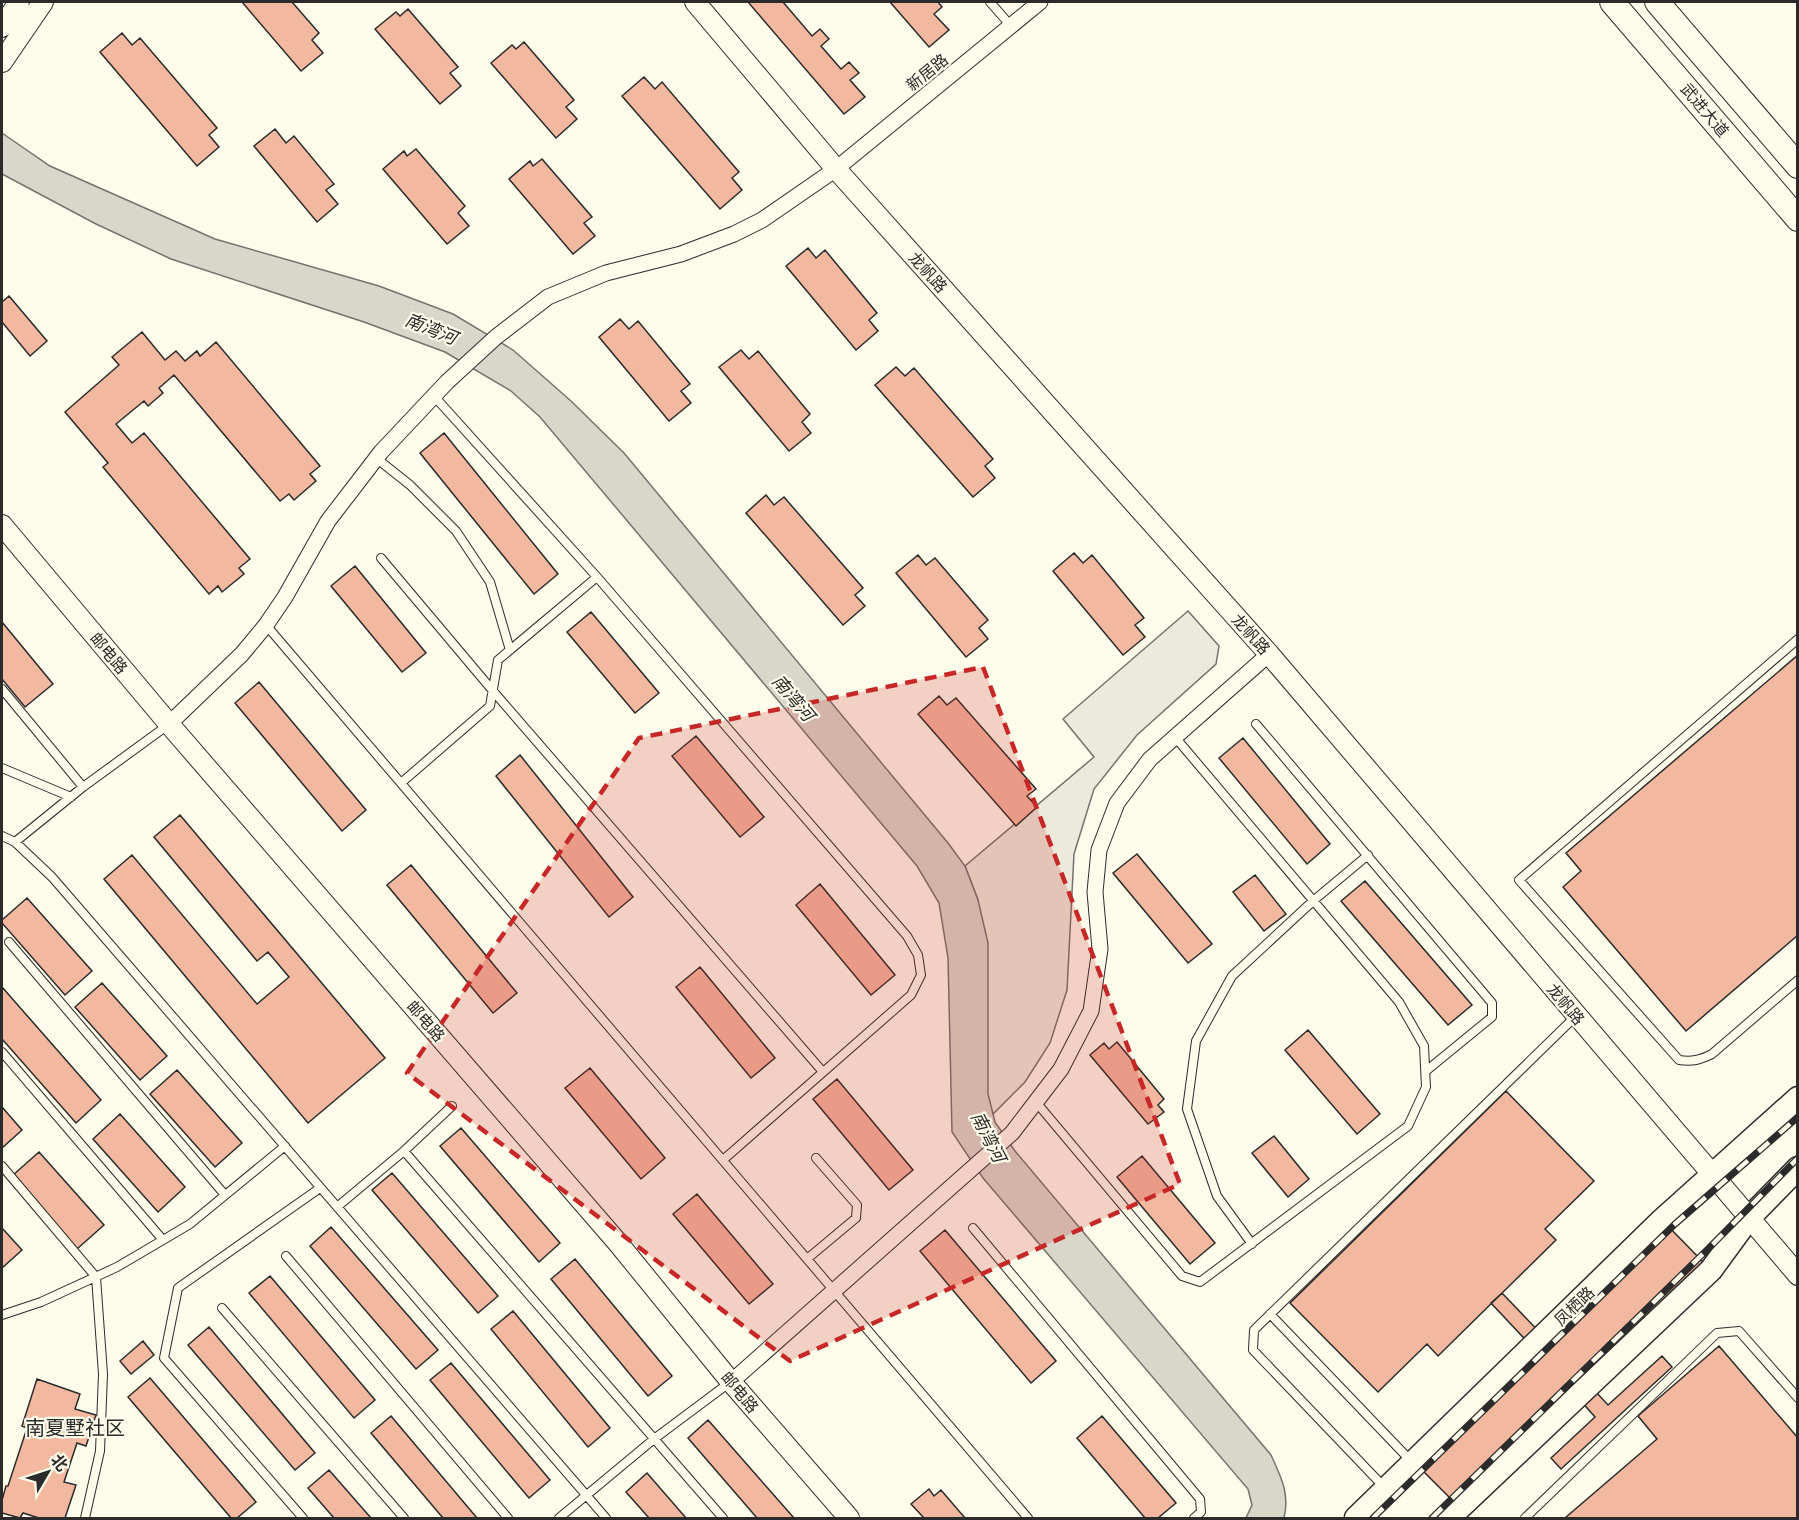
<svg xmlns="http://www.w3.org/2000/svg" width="1799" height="1520" font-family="'Source Serif 4','Noto Sans SC',serif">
  <rect width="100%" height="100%" fill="#fdfbea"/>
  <path fill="#ecebdb" stroke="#74746e" stroke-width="1.5" d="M1188 611 1219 646 1216 664 1137 735 1094 789 1074 854 1067 990 1050 1043 1025 1082 993 1114 987 1094 978 900 965 866 1094 757 1063 719Z"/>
  <path fill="#d8d7c9" stroke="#74746e" stroke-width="1.5" d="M2 133 50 166 215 239 379 286 453 314 513 350 571 401 624 453 948 843 965 866 978 900 988 943V1094L995 1122 1015 1151 1271 1455C1281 1477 1290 1494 1284 1518H1246L1252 1505 1248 1489 983 1178 952 1132 948 958 939 903 917 866 540 417 511 391 445 352 364 322 171 259 96 224 2 174Z"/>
  <path fill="#f2b8a0" stroke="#2b2b2b" stroke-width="1.5" d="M242 2H292L319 33 312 40 323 53 301 71Z
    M748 2H783L812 36 820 29 829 39 821 46 841 69 849 62 859 73 850 80 865 97 844 114Z
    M890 2H938L942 7 934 14 949 30 929 47Z
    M408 9 458 67 450 73 461 86 440 104 375 29 396 12 400 16Z
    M122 33 132 45 140 38 217 128 209 135 219 147 197 166 100 52Z
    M524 42 574 100 566 107 577 119 556 138 491 63 512 45 516 49Z
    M644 77 655 89 662 82 739 172 732 178 742 190 720 209 622 96Z
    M275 129 286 143 294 136 334 184 326 190 338 204 317 222 254 146Z
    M416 149 465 206 458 213 469 226 447 244 383 169 404 151 407 156Z
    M542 159 592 217 584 223 595 236 573 254 509 179 530 161 533 166Z
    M808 248 816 258 825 250 877 313 869 320 878 331 856 350 786 266Z
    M9 296 47 341 30 356 2 322V302Z
    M620 319 629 329 638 321 690 384 681 391 691 403 669 421 599 337Z
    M142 332 165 360 176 351 185 361 197 351 200 356 216 342 320 466 310 474 316 481 294 500 289 494 280 501 174 375 159 388 163 393 148 406 144 401 116 424 132 443 144 433 250 559 239 568 244 574 222 592 218 586 209 594 103 467 108 463 65 412 119 365 112 357Z
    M741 350 749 359 758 351 810 414 802 422 811 433 789 451 719 367Z
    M896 367 905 376 914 368 993 459 985 466 995 478 973 497 875 385Z
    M444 433 558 574 534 594 420 453Z
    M766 495 774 505 784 497 863 588 855 595 865 606 843 625 746 513Z
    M1074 553 1083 563 1092 555 1144 618 1135 625 1145 637 1123 655 1053 571Z
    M918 555 926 565 935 558 988 620 979 628 988 639 966 657 896 573Z
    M355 566 426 653 402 672 331 586Z
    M591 612 659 693 635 713 567 632Z
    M2 622 53 684 25 707 2 679Z
    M1798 655V935L1686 1031 1563 887 1581 871 1566 853Z
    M259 682 366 810 342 831 235 703Z
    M939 696 947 705 956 698 1036 789 1027 796 1037 807 1016 826 918 714Z
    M696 736 764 817 740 837 672 756Z
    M1243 738 1330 844 1307 864 1219 758Z
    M520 755 633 897 609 917 496 776Z
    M180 815 385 1058 308 1123 104 879 132 855 257 1004 289 977 268 952 257 961 154 837Z
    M1137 854 1212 944 1188 963 1113 873Z
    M411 865 517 993 493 1013 387 885Z
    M1255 875 1286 914 1264 931 1233 892Z
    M1365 881 1472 1005 1448 1025 1341 901Z
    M820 884 895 975 871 995 796 905Z
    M27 898 92 971 65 995 2 923V920Z
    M700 967 775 1058 751 1078 676 987Z
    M102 983 167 1056 140 1080 75 1007Z
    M2 987 101 1100 76 1123 2 1039Z
    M1308 1030 1380 1114 1357 1134 1285 1050Z
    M1117 1042 1164 1099 1158 1105 1164 1112 1148 1124 1090 1055 1104 1043 1109 1049Z
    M590 1068 665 1158 641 1179 565 1088Z
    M177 1070 242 1143 215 1167 150 1094Z
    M837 1079 913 1170 889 1190 813 1099Z
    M1506 1091 1594 1181 1545 1229 1556 1240 1438 1356 1427 1344 1378 1392 1290 1303Z
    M2 1107 22 1130 2 1148Z
    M120 1114 185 1187 158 1212 93 1139Z
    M461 1128 560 1243 539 1262 440 1146Z
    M1274 1136 1309 1179 1288 1197 1252 1153Z
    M39 1152 104 1225 77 1249 12 1176Z
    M1142 1156 1215 1243 1190 1264 1117 1177Z
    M392 1173 498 1296 478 1313 372 1190Z
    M697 1194 773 1284 749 1304 673 1214Z
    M1666 1224 1704 1263 1456 1504 1418 1466Z
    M331 1227 438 1350 416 1369 310 1246Z
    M2 1228 22 1250 2 1268Z
    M945 1230 1056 1361 1031 1383 920 1251Z
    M575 1259 672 1376 648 1396 551 1279Z
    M270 1276 375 1400 354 1418 249 1293Z
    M1502 1293 1547 1340 1536 1351 1491 1303Z
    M513 1311 610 1428 588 1447 491 1329Z
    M209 1327 315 1453 295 1470 188 1345Z
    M143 1341 154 1355 131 1374 120 1361Z
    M1719 1346 1798 1438V1518H1565L1657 1439 1638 1416Z
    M1662 1356 1672 1367 1561 1469 1551 1458 1595 1417 1572 1391 1584 1379 1608 1405Z
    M451 1363 550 1480 529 1498 430 1380Z
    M150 1378 256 1502 237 1518H231L128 1397Z
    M37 1379 80 1394 75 1409 96 1415 86 1446 77 1443 64 1482 76 1485 65 1518H39L23 1513 20 1518 2 1513V1500L6 1486H8L27 1428 22 1426Z
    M391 1416 477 1518H443L371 1433Z
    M1102 1416 1176 1503 1158 1518H1145L1077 1438Z
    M708 1420 794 1518H757L688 1438Z
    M329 1470 371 1518H334L308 1488Z
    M647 1473 686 1518H649L626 1492Z
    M929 1489 934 1496 941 1490 965 1518H924L911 1504Z"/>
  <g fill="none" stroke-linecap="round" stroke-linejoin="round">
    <defs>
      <path id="service" d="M990 2 1011 26
        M434 396 597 577 907 936 918 955 921 975 911 995 723 1160
        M376 458 410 485 456 531 490 582 510 650
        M381 558 493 691 823 1072
        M266 625 1028 1518
        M1798 639 1519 880 1679 1060C1692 1062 1700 1060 1712 1054L1798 980
        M2 689 83 787
        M1256 724 1492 1003V1017L1426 1071
        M2 768 71 797
        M401 783 490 706 498 660 597 577
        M2 836 15 842 52 877 606 1518
        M15 842 83 787 168 725
        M9 942 225 1195
        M2 1052 163 1240
        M1036 1102 1182 1276 1200 1282 1408 1126 1426 1087 1424 1046 1399 1002 1175 737
        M404 1151 723 1518
        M2 1166 96 1277 103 1374 100 1451 85 1518
        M337 1207 404 1151 452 1106
        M973 1228 1200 1499 1201 1512 1194 1518
        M1252 1244 1217 1196 1187 1109 1196 1041 1232 976 1313 901 1368 855
        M286 1256 508 1518
        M807 1259 856 1218 857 1205 816 1158
        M222 1308 404 1518
        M1270 1314 1410 1460
        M2 1315 41 1302 117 1267 163 1240 190 1224 285 1146
        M1384 1487 1253 1350 1254 1330 1576 1016
        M303 1518 164 1358 178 1288 320 1188
        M559 1518 654 1439 729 1383
        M1525 1518 1717 1333 1739 1331 1798 1398"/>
      <path id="minor" d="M169 724 242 654 266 625 285 597 328 521 381 452 447 382 496 337 548 297 606 273 681 254 734 234 762 220 836 169 1040 2
        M731 1382 1012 1133 1061 1069 1091 1011 1100 949 1095 892 1099 850 1117 803 1150 759 1269 654"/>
      <path id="tertiary" d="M695 2 836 169 1269 654 1798 1275
        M2 27 19 2
        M2 62 43 2
        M2 525 169 724 618 1243 731 1382 849 1518"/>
      <path id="secondary" d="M1356 1518 1662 1220 1798 1098
        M1449 1518 1711 1270 1749 1218 1798 1168"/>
      <path id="primary" d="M1612 2 1798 219
        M1657 2 1798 166"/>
    </defs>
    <use href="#service" stroke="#2b2b2b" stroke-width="10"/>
    <use href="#minor" stroke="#2b2b2b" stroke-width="17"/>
    <use href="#tertiary" stroke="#2b2b2b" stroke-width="22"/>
    <use href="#secondary" stroke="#2b2b2b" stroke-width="25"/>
    <use href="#primary" stroke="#2b2b2b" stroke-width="26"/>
    <use href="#service" stroke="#fdfbea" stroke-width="8"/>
    <use href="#minor" stroke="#fdfbea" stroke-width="15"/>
    <use href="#tertiary" stroke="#fdfbea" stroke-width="20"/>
    <use href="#secondary" stroke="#fdfbea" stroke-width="22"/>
    <use href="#primary" stroke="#fdfbea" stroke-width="24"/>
    <defs>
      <path id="rail" d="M1373 1518 1675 1224 1798 1117
        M1432 1518 1706 1251 1798 1158"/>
    </defs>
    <use href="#rail" stroke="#2b2b2b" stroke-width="7"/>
    <use href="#rail" stroke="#fdfbea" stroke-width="4.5" stroke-dasharray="14" stroke-linecap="butt"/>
  </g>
  <path fill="#c62828" fill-opacity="0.2" stroke="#c62828" stroke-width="4.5" stroke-dasharray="12 8" stroke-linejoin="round" d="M983 667 1180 1184 790 1361 407 1073 639 738Z"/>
  <g text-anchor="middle" stroke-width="4.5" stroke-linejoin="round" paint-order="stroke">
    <g font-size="16" fill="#2b2b2b" stroke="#fdfbea">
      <text transform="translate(927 72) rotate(-39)" y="6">新居路</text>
      <text transform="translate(1705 110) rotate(50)" y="6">武进大道</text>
      <text transform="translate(928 272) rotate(48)" y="6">龙帆路</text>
      <text transform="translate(1251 634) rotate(48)" y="6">龙帆路</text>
      <text transform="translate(109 653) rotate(50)" y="6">邮电路</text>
      <text transform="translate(1566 1004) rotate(50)" y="6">龙帆路</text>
      <text transform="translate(426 1021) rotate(49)" y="6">邮电路</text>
      <text transform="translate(1574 1306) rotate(-44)" y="6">凤栖路</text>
      <text transform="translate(740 1392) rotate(50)" y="6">邮电路</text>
    </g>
    <g font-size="18" font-style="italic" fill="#2b2b2b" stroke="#fdfbea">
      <text transform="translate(431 329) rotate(22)" y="6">南湾河</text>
      <text transform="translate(793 698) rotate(50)" y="6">南湾河</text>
      <text transform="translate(988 1137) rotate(63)" y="6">南湾河</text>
    </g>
    <g font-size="20" fill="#2b2b2b" stroke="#fdfbea">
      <text x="75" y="1435">南夏墅社区</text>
    </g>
  </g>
  <rect width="1799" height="1520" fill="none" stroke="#2b2b2b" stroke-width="6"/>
  <g transform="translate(48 1472) rotate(51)" stroke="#fdfbea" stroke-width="4.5" paint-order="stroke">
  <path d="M0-4.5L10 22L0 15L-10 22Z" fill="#2b2b2b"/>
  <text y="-9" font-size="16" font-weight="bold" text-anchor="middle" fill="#2b2b2b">北</text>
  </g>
</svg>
